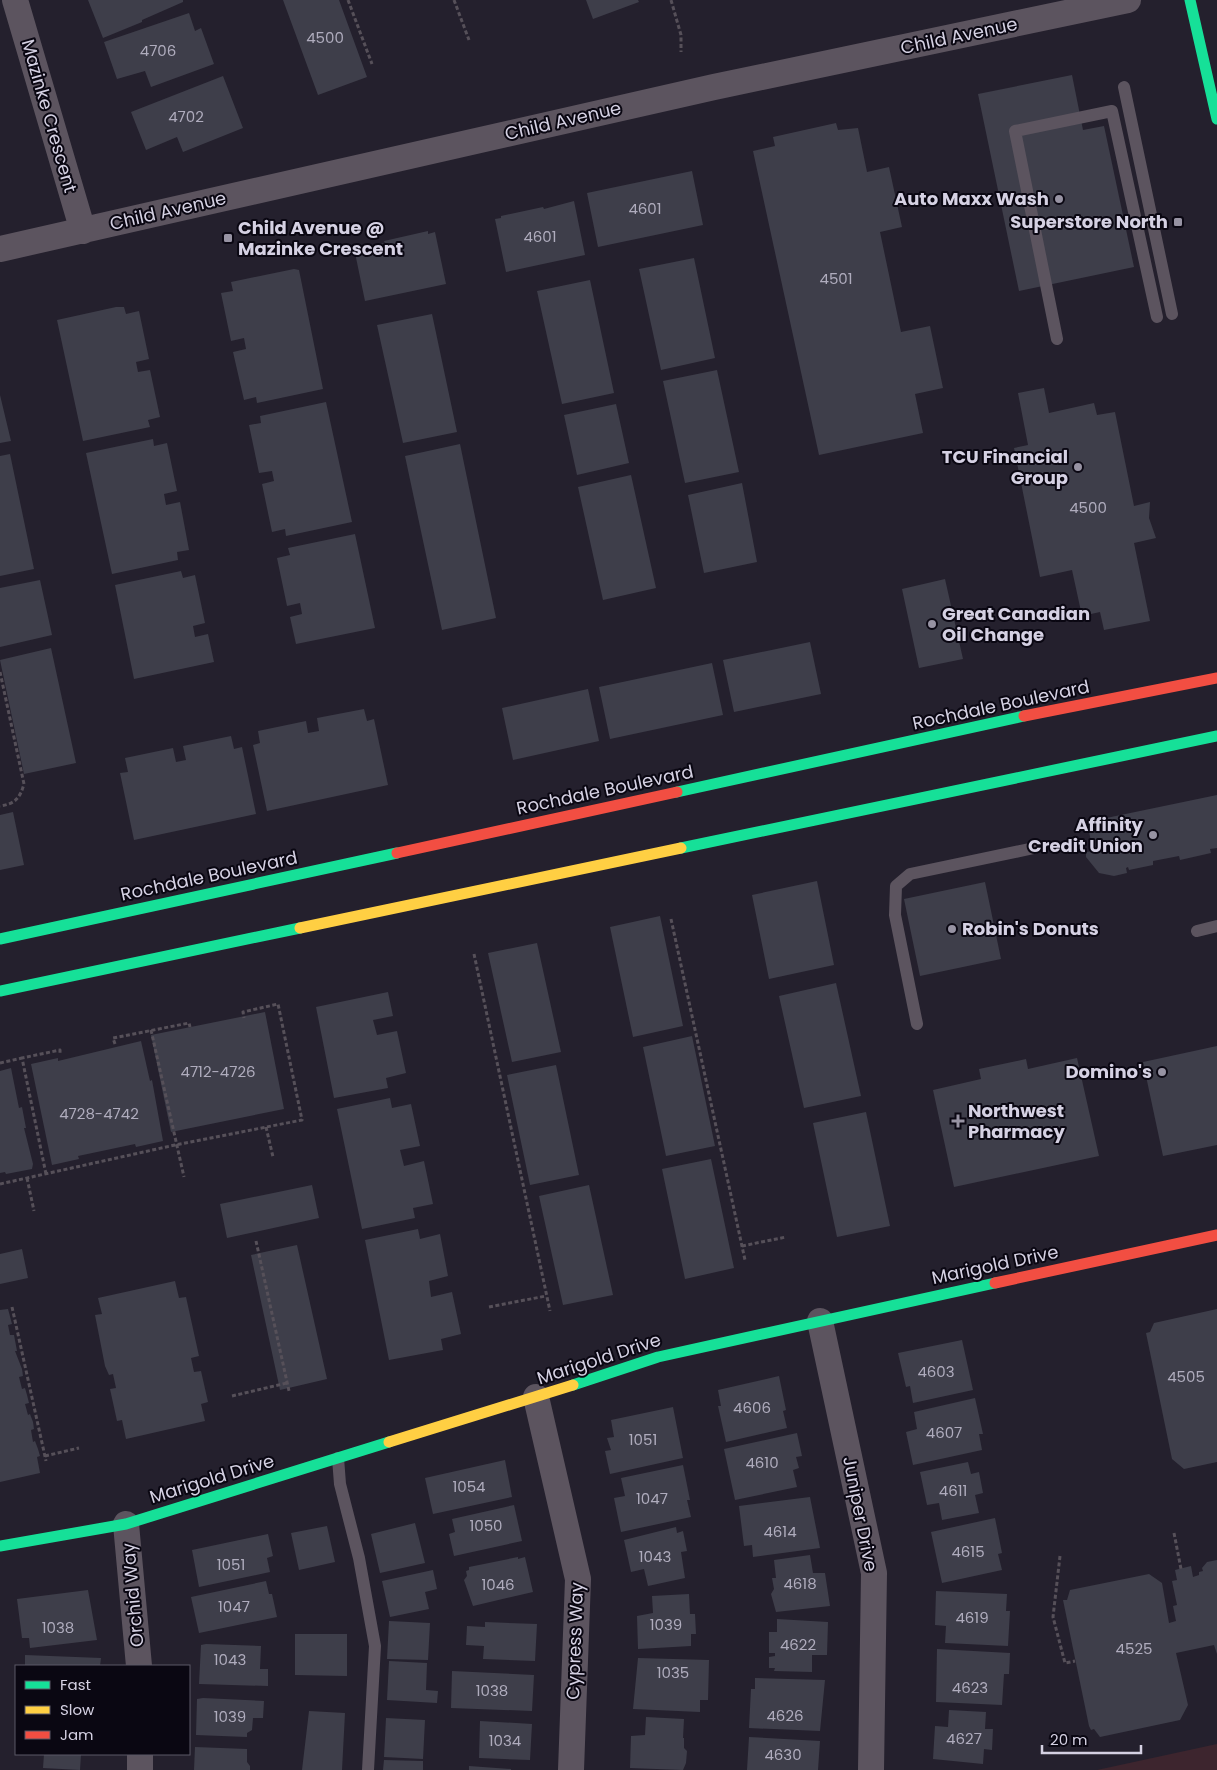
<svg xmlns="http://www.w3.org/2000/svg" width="1217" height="1770" font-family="Poppins,sans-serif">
  <rect width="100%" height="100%" fill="#24202d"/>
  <path fill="#3d252e" d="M1217 1744V1770H1097Z"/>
  <path fill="#3e3e4a" d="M88 0H183V2L142 20V22L103 38Z
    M283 0H339L367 77 318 95Z
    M586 0H638L639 2 593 19Z
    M189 13 195 31 201 28 214 64 151 87 145 71 117 79 104 42Z
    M1072 75 1083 130 1104 126 1134 267 1019 291 978 94Z
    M223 76 243 128 183 152 177 137 146 150 131 112Z
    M836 123 838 130 858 128 867 172 889 167 902 227 880 232 901 332 930 326 943 388 915 394 923 433 819 455 753 151 775 146 773 137Z
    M692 171 703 225 598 247 587 193Z
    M574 201 585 255 506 272 495 219 501 218V216L543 207 544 209Z
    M428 231V234L435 232 446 284 365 301 354 248 385 243 384 241Z
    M694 258 715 358 661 370 639 269Z
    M294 269 299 270 323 389 257 403 256 397 244 400 233 352 246 349 244 338 231 341 221 293 233 291 231 282Z
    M590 280 614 393 562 404 537 291Z
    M116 307H124L126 314 139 311 149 359 136 362 138 372 150 370 160 417 148 420 150 427 83 441 57 320Z
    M432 314 457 432 403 443 377 325Z
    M717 370 739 472 685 483 663 381Z
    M1044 388 1049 413 1094 403 1097 415 1115 412 1134 506 1150 502 1149 518 1156 538 1134 543 1150 621 1104 630 1100 612 1082 616 1072 570 1040 577 1014 448 1028 445 1018 393Z
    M0 395 11 441 0 443Z
    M326 402 352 522 286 536 285 529 272 532 262 484 274 481 272 471 259 473 249 425 261 423 260 416Z
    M616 404 629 463 577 475 564 415Z
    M153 439 154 446 167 443 177 491 164 494 166 505 180 502 189 550 177 552 178 560 112 574 86 453Z
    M460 444 496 618 442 630 405 456Z
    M10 454 34 569 0 576V456Z
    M631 475 656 588 603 600 578 487Z
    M742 483 757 562 704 573 688 495Z
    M355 534 375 628 296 644 290 617 302 614 300 603 287 606 277 558 290 555 288 548Z
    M181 571 183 578 195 575 205 623 193 626 195 637 208 634 214 662 134 679 115 585Z
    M945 579 963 659 919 668 902 589Z
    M40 580 52 635 0 647V588Z
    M810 642 821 694 734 712 723 660Z
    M51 648 76 763 24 774 0 660Z
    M712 663 723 715 610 739 599 687Z
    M588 689 599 741 513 760 502 708Z
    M364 709 367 721 374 719 388 785 267 811 253 745 260 743 258 731 306 721 308 733 319 731 317 718Z
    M231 736 234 749 242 747 256 814 134 840 120 773 128 772 125 758 173 748 176 762 186 760 183 746Z
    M1217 795V848L1210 849 1211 853 1180 860 1179 856 1153 861V865L1129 870 1128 867 1126 868 1127 873 1114 876 1099 873 1086 857V852L1093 851 1087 822Z
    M13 812 24 865 0 870V815Z
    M817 881 834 965 769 979 752 895Z
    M985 882 1001 959 920 976 904 899Z
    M660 916 683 1026 633 1037 610 927Z
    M537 943 561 1052 512 1062 488 953Z
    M836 983 861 1096 804 1108 779 996Z
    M388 992 393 1016 373 1020 377 1035 397 1031 406 1073 386 1078 388 1088 334 1098 316 1007Z
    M265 1012 284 1109 171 1132 151 1035Z
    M692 1036 715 1146 666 1156 643 1047Z
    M141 1041 150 1081 152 1080 163 1141 136 1147 135 1144 78 1156 79 1159 52 1165 31 1064 58 1058V1061Z
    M1217 1046V1145L1163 1156 1143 1062Z
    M1077 1058 1099 1156 954 1187 933 1090 981 1079 979 1069 1026 1059 1028 1069Z
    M556 1065 579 1175 530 1185 507 1075Z
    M11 1068 19 1108 22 1107 26 1128H24L33 1164 32 1169 6 1174 5 1172 0 1173V1071Z
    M390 1098 392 1108 411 1104 420 1146 400 1150 404 1166 424 1161 433 1204 413 1208 415 1218 362 1229 337 1109Z
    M866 1112 890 1226 837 1237 813 1123Z
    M711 1159 734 1268 685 1279 662 1169Z
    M312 1185 319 1218 227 1238 220 1204Z
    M589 1185 613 1295 563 1305 539 1196Z
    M418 1229 420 1239 440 1234 448 1276 429 1281 431 1297 452 1292 461 1334 441 1339 443 1350 389 1360 365 1240Z
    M297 1245 327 1379 280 1390 251 1255Z
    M22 1249 28 1278 0 1284V1254Z
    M175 1281 179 1298 186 1297 199 1356 191 1358 194 1372 201 1371 208 1402 201 1404 205 1421 126 1439 122 1420 117 1421 110 1389 116 1388 113 1374 109 1375 105 1366 95 1315 102 1314 98 1298Z
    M8 1309 12 1324 8 1325 10 1335H14L17 1351H15L22 1369 23 1376 19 1377 22 1389 25 1388 27 1395 29 1403 25 1404 28 1415 30 1414 33 1422 34 1429 31 1430 33 1442 35 1441 38 1449 40 1456 37 1457 40 1473 0 1482V1310Z
    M1217 1309V1462L1184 1469 1172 1459 1146 1333 1150 1332 1154 1323Z
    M962 1340 973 1390 913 1403 910 1386 906 1387 898 1353Z
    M779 1376 786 1410 783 1411 787 1428 726 1442 718 1406H721L718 1390Z
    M975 1398 983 1434H979L982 1450 913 1465 906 1432 917 1429 914 1412Z
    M673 1407 683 1458 610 1474 605 1451 611 1450 607 1438 614 1437 611 1420Z
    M797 1433 802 1456 796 1457 799 1468 793 1470 797 1487 735 1500 724 1449Z
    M505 1460 512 1497 433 1514 425 1478Z
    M968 1462 971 1474 979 1472 983 1493 975 1495 979 1513 942 1520 939 1503 927 1505 920 1472Z
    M683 1465 690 1500H687L691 1517 621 1532 614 1498 625 1496 621 1478Z
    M810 1497 820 1548 753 1557 752 1545 744 1546 739 1506Z
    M514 1505 522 1541 454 1556 449 1534 455 1532 452 1519Z
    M995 1518 1002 1553 998 1554 1002 1570 942 1583 931 1532Z
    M415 1523 425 1563 380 1573 371 1534Z
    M327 1526 335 1562 299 1570 291 1533Z
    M676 1527 677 1533 683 1531 687 1551 681 1552 685 1578 648 1586 644 1569 631 1572 624 1540Z
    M268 1534 273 1556 267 1558 270 1572 199 1587 192 1550Z
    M810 1555 813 1573H825L830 1606 776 1612 771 1594 774 1589 772 1578H776L774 1560Z
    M518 1557V1559L525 1557 533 1592 473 1606 464 1580 467 1576 466 1571 469 1570V1567Z
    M1217 1560V1654L1214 1645 1176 1653 1188 1705 1180 1720 1100 1737 1094 1729 1091 1730 1089 1726 1063 1600H1067L1070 1590 1149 1574 1162 1583 1169 1623 1176 1621 1173 1606 1177 1605 1172 1581 1177 1580 1175 1570 1191 1566 1193 1577 1199 1575V1572L1203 1571 1202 1568 1207 1562Z
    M433 1570 437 1589 425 1592 429 1609 390 1617 382 1581Z
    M266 1581 269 1594H272L277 1617 199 1633 191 1597Z
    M88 1590 97 1640 30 1648 29 1638H22L17 1599Z
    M936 1591 1007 1594 1006 1611H1010L1008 1646 945 1643 946 1626 935 1625Z
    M689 1594 690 1614H695L696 1634H691V1646L638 1649 637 1616 653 1613 652 1596Z
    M777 1619 828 1622 827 1655H812V1672L774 1671 775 1668H769V1657L775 1656V1653H769V1632H777Z
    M389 1621 430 1623 428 1660 387 1659Z
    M485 1622 537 1624 535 1661 483 1659 484 1646 466 1645 467 1626 485 1627Z
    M295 1634H347V1676L295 1675Z
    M206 1644 261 1646 260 1669H268V1686L199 1684 201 1645Z
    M937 1649 1010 1653 1009 1674H1004L1002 1705 936 1702Z
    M25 1655 101 1658 100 1666H25Z
    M638 1658 709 1660 708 1700H700V1712L633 1709Z
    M389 1661 427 1663 426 1690 438 1691 437 1703 387 1700Z
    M452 1671 534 1675 532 1711 451 1708Z
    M755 1678 825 1680 820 1731 749 1728 751 1689H755Z
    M203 1698 264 1701 263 1718H253L252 1730 247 1733V1737L196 1735 197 1699Z
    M949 1710 986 1712 985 1729H993L992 1750 984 1749 983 1764 933 1759 935 1726 948 1727Z
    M309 1711 345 1713 342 1770H302Z
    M646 1717 684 1719 683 1738H684V1748L687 1751 686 1763 683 1770 630 1768 631 1736 645 1735Z
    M386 1718 425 1720 423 1759 384 1757Z
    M480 1721 532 1724 530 1760 479 1758Z
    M749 1737 820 1741 818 1770H747Z
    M195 1747 247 1749V1762L250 1766V1770H194Z
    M44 1754H81L80 1770 43 1768Z
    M384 1760 423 1761V1770H383Z
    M469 1766 511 1769V1770H469Z"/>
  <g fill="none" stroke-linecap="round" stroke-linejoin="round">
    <path stroke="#565059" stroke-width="3" stroke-dasharray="4 2.5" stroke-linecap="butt" d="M348 0 372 64
      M454 0 469 40
      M671 0 681 35V52
      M0 672 24 784C20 798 15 804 0 806
      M671 919 745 1260
      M474 954 550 1311
      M151 1030 184 1177
      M115 1044 113 1038 189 1023 190 1027
      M0 1063 22 1058
      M266 1127 273 1157
      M46 1174 22 1058 60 1050V1054
      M27 1178 34 1211
      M0 1184 175 1145 302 1120 278 1004 243 1012 244 1018
      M256 1241 289 1391
      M742 1246 786 1237
      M12 1307 46 1461
      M489 1307 546 1296
      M232 1396 287 1383
      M45 1456 79 1448
      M1174 1533 1181 1569
      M1060 1556 1053 1617 1065 1663 1075 1661"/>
    <path stroke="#5c545f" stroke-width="12" d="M1124 87 1172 314
      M1057 339 1015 131 1112 111 1157 317
      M1197 931 1217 926
      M917 1024 895 915 896 886 910 874 1034 848
      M338 1458 340 1484 359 1558 375 1646 368 1770"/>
    <path stroke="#5c545f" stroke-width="26" d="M15 0 83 231
      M0 249 714 87 1128 0
      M820 1321 874 1573 871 1770
      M536 1397 578 1579 571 1770
      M126 1524 139 1666
      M140 1770V1754"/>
    <path stroke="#16e098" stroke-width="11" d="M1190 0 1217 119
      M677 792 1024 716
      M681 848 1217 736
      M0 939 397 853
      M0 991 300 928
      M573 1385 658 1357 995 1283
      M0 1546 126 1524 389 1442"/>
    <path stroke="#ffcf43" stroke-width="11" d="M300 928 681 848
      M389 1442 573 1385"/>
    <path stroke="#f24e42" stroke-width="11" d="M1024 716 1217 678
      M397 853 677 792
      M995 1283 1217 1235"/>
  </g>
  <g fill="#9793a3" stroke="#0a0712" stroke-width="2">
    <circle cx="1059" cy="199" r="5"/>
    <rect x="1173" y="217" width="10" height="10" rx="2.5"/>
    <rect x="223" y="233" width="10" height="10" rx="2.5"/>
    <circle cx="1078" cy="467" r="5"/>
    <circle cx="932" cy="624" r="5"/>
    <circle cx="1153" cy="835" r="5"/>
    <circle cx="952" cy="929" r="5"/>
    <circle cx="1162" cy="1072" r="5"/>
    <path d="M955.5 1113.5h5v5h5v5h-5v5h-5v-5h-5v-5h5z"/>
  </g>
  <g text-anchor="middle" stroke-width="4" stroke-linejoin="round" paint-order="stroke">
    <g font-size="15" fill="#afacbd">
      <text x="325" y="43">4500</text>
      <text x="158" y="56">4706</text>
      <text x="186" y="122">4702</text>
      <text x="645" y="214">4601</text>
      <text x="540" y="242">4601</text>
      <text x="836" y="284">4501</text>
      <text x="1088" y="513">4500</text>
      <text x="218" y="1077">4712-4726</text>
      <text x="99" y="1119">4728-4742</text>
      <text x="936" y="1377">4603</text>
      <text x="1186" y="1382">4505</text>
      <text x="752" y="1413">4606</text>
      <text x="944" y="1438">4607</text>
      <text x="643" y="1445">1051</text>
      <text x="762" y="1468">4610</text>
      <text x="469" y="1492">1054</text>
      <text x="953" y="1496">4611</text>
      <text x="652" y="1504">1047</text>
      <text x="486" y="1531">1050</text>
      <text x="780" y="1537">4614</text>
      <text x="968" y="1557">4615</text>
      <text x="655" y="1562">1043</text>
      <text x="231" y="1570">1051</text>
      <text x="800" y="1589">4618</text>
      <text x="498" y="1590">1046</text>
      <text x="234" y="1612">1047</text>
      <text x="972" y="1623">4619</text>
      <text x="666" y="1630">1039</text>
      <text x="58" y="1633">1038</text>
      <text x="798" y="1650">4622</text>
      <text x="1134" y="1654">4525</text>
      <text x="230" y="1665">1043</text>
      <text x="673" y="1678">1035</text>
      <text x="970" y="1693">4623</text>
      <text x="492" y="1696">1038</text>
      <text x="785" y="1721">4626</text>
      <text x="230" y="1722">1039</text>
      <text x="964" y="1744">4627</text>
      <text x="505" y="1746">1034</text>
      <text x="783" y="1760">4630</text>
    </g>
    <g font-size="18" fill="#d5d1e3" stroke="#0a0712">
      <text transform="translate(959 36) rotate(-12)" y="6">Child Avenue</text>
      <text transform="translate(49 116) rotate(74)" y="6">Mazinke Crescent</text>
      <text transform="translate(563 121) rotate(-13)" y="6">Child Avenue</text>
      <text transform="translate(168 211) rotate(-13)" y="6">Child Avenue</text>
      <text transform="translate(1001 705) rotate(-12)" y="6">Rochdale Boulevard</text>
      <text transform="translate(605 790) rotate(-12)" y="6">Rochdale Boulevard</text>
      <text transform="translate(209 876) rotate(-12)" y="6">Rochdale Boulevard</text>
      <text transform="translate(995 1265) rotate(-12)" y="6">Marigold Drive</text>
      <text transform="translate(599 1359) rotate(-18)" y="6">Marigold Drive</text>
      <text transform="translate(212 1479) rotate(-17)" y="6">Marigold Drive</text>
      <text transform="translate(860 1514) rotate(79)" y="6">Juniper Drive</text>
      <text transform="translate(133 1595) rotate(-95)" y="6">Orchid Way</text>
      <text transform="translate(575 1641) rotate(-88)" y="6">Cypress Way</text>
    </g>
    <g font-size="18" font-weight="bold" fill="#d5d1e3" stroke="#0a0712" text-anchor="end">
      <text x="1049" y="205">Auto Maxx Wash</text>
      <text x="1168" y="228">Superstore North</text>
      <text x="238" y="234" text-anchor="start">Child Avenue @<tspan x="238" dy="21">Mazinke Crescent</tspan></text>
      <text x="1068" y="463">TCU Financial<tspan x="1068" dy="21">Group</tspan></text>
      <text x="942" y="620" text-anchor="start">Great Canadian<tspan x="942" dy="21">Oil Change</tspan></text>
      <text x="1143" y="831">Affinity<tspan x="1143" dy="21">Credit Union</tspan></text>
      <text x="962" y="935" text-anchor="start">Robin's Donuts</text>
      <text x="1152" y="1078">Domino's</text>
      <text x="968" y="1117" text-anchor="start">Northwest<tspan x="968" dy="21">Pharmacy</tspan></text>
    </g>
  </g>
  <rect x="15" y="1665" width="175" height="90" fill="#0a0712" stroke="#5b5866"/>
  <rect x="25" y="1681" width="25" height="8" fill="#16e098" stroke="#5b5866"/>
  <text x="60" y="1690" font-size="15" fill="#d5d1e3">Fast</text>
  <rect x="25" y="1706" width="25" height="8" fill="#ffcf43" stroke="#5b5866"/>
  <text x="60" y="1715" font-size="15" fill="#d5d1e3">Slow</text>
  <rect x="25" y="1731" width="25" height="8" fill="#f24e42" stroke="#5b5866"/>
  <text x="60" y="1740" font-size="15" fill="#d5d1e3">Jam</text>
  <path d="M1042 1745v8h99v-8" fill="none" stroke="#d5d1e3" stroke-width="2.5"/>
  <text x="1050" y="1745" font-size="15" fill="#d5d1e3" stroke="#0a0712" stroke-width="4" paint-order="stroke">20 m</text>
</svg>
